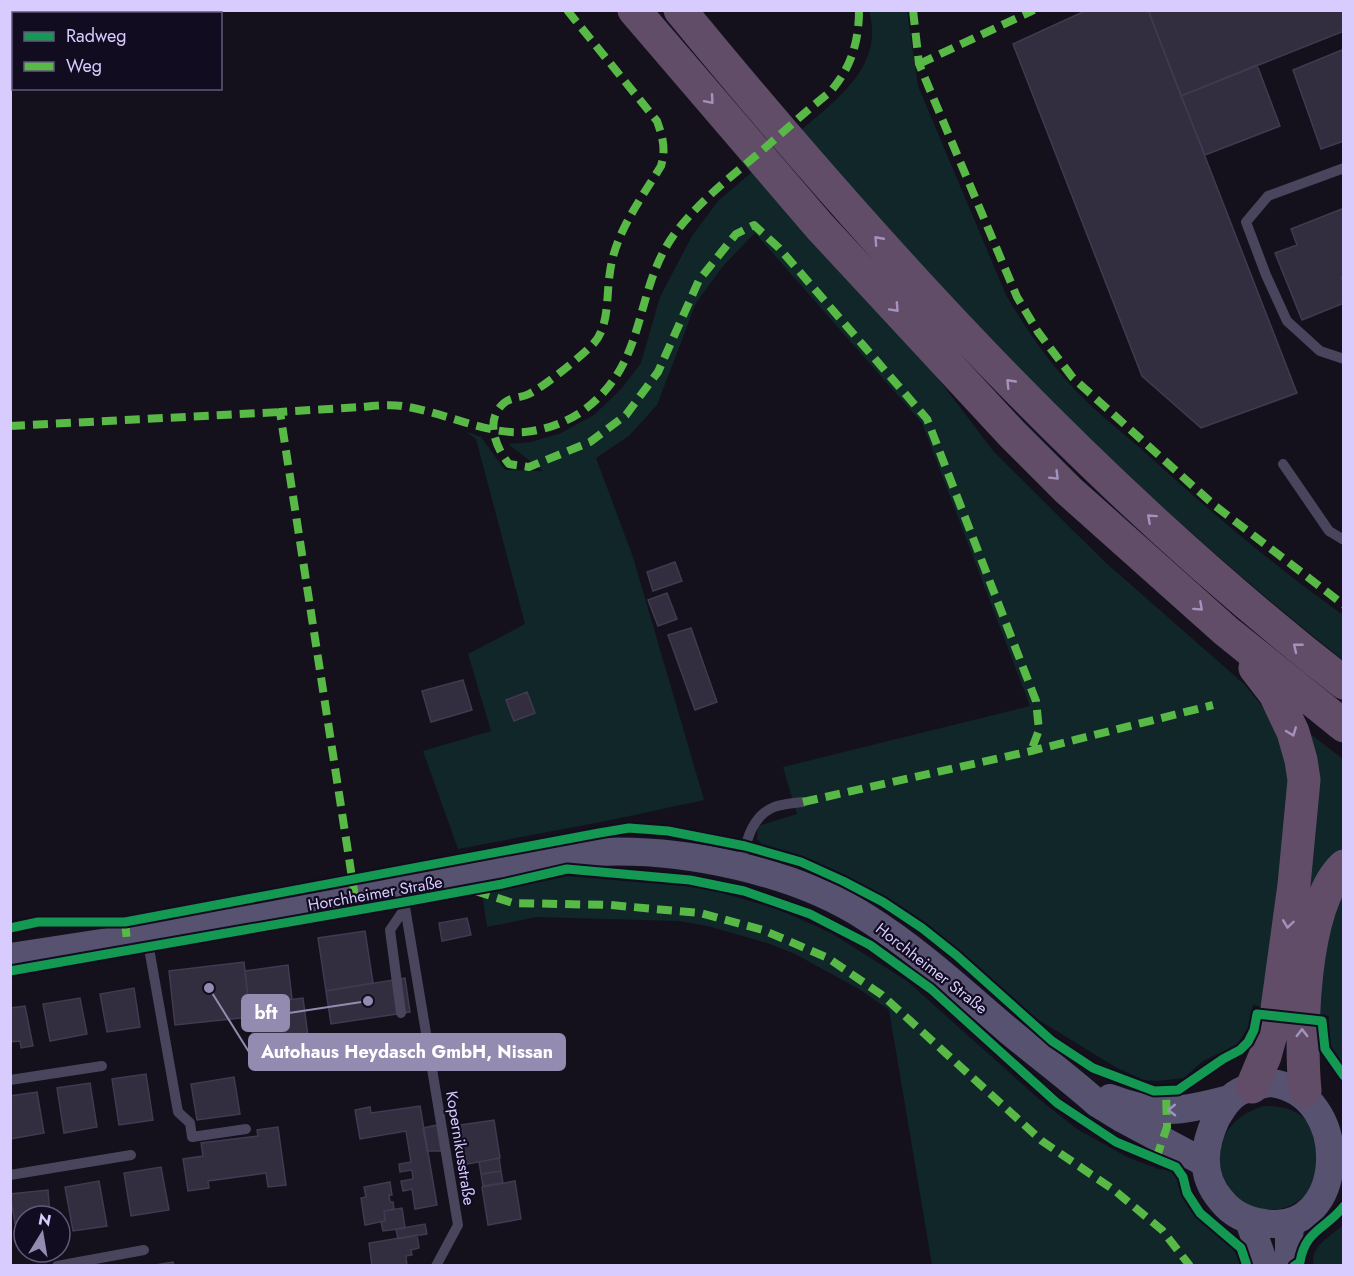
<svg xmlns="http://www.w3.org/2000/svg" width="1354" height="1276" font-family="Jost,sans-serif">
  <rect width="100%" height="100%" fill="#14111c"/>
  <path fill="#102629" d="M869 11H907L918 86 1006 295C1029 334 1054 370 1086 401 1106 420 1128 437 1148 455 1210 512 1275 566 1343 615V660C1208 553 1080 435 960 311 905 253 853 191 800 131 836 100 885 66 869 11Z
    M752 172 937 377 994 452 1105 562 1244 684 1267 712 1289 763 1269 1008 1253 1005 1249 1026 1237 1045 1203 1061 1184 1078 1158 1081 1144 1080 1117 1068 1037 1019 930 926 903 908 843 875 809 859 762 844 757 839 758 826 797 814 783 767 1030 706 922 423 755 233 723 266 696 303 657 405 629 436 596 458 633 557 704 800 606 821 458 849 423 751 491 731 468 654 525 624 476 439 465 431 481 437 505 470 543 471 508 444 531 442 561 433 594 415 622 388 641 363 660 297 692 236 718 201Z
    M1309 733 1343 759 1344 850 1309 907Z
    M568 876 684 886 715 891 775 908 831 933 907 981 1040 1100 1077 1129 1127 1157 1158 1169 1173 1171C1180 1178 1181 1187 1185 1197 1189 1205 1194 1214 1200 1221 1215 1237 1236 1242 1240 1265H932L889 1010 859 989 795 954 767 943 708 926 678 921 537 917 487 927 482 894Z
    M1343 883V1064C1328 1049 1326 1037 1329 1016L1316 1015 1320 962Z
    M1264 1106C1298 1106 1307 1117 1322 1145L1310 1192C1303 1197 1295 1204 1287 1207 1221 1228 1187 1128 1264 1106Z
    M1343 1225V1265H1314C1309 1247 1331 1236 1343 1225Z"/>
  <path fill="#322e3f" stroke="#413a51" stroke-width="1.5" d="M1087 10H1148L1297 393 1201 428 1142 376 1013 44Z
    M1148 10H1344V31L1181 96Z
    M1344 49V141L1321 149 1293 70Z
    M1257 65 1280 126 1205 155 1181 96Z
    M1344 208V277L1341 278 1344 283V303L1302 320 1275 253 1297 245 1291 229Z
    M675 562 682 581 653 591 647 572Z
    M667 593 677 619 658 626 648 600Z
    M691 628 717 702 695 710 668 635Z
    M463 680 472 710 431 722 422 691Z
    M527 692 535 713 514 721 506 700Z
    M467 918 471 935 442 941 439 923Z
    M365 931 373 983 326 991 318 938Z
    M244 962 250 1017 175 1025 169 971Z
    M288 965 292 999 249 1005 245 971Z
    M405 978 410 1012 331 1024 326 991Z
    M134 988 140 1027 107 1032 100 994Z
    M80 998 87 1034 50 1041 43 1004Z
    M303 998 311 1059 256 1066 249 1005Z
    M25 1006 33 1046 21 1048 20 1041 10 1042V1008Z
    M146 1074 153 1120 119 1125 112 1079Z
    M234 1077 240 1114 197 1120 191 1084Z
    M90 1083 97 1127 64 1133 57 1088Z
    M37 1092 44 1133 10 1139V1096Z
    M420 1106 437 1205 415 1209 412 1189 403 1191 401 1181 413 1179 412 1170 400 1172 399 1164 411 1162 406 1131 360 1139 355 1110 370 1107 371 1113Z
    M494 1120 500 1158 467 1164 461 1125Z
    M437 1125 441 1151H427L423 1128Z
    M278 1127 286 1185 268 1187 266 1173 208 1181 209 1188 188 1191 183 1159 203 1156 201 1143 258 1136 257 1130Z
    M499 1158 501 1171 481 1174 479 1162Z
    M161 1167 169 1210 131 1216 124 1173Z
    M501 1171 503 1183 483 1186 481 1174Z
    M99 1181 107 1226 73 1231 65 1187Z
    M515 1181 521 1219 488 1225 482 1187Z
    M390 1182 392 1195H389L390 1202H393L394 1209 384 1211 385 1221 365 1225 361 1198 366 1197 364 1187Z
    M48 1190 50 1216H24V1240L18 1241 10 1194Z
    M402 1208 405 1228 383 1231 381 1222 385 1221 384 1211Z
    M425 1224 427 1234 398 1239 396 1229Z
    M417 1235 419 1248 411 1250 412 1255 406 1256 407 1266H372L369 1243Z
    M173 1262 174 1266H149Z"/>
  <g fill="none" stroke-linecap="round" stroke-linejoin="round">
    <path stroke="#49455d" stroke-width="10" d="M1344 168 1268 196 1246 222 1266 275 1287 321 1320 351 1344 359
      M1283 464 1329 531 1344 540
      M740 867C746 844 750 817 774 807 783 804 794 803 803 802
      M402 889 458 1225 436 1266
      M147 937 178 1112 190 1123 192 1137 246 1129
      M401 1013 390 930 405 908
      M338 1051 428 1039
      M10 1080 102 1066
      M10 1175 131 1155
      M57 1266 144 1250"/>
    <path stroke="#575270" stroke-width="28" d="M10 957 147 936 597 852C683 848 795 871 867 918 918 950 963 992 1009 1031 1038 1055 1069 1078 1097 1103L1123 1119 1205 1163
      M1270 1083C1354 1092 1348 1237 1264 1223 1246 1221 1232 1214 1221 1200 1200 1176 1203 1147 1216 1119 1222 1109 1228 1098 1239 1092 1249 1087 1260 1085 1270 1083Z
      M1110 1098C1158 1116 1181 1112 1229 1099
      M1249 1221 1265 1266
      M1289 1266V1236L1291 1222"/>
    <path stroke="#624d69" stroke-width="33" d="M634 10 820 227 1013 435 1068 490 1226 631 1344 726
      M680 10C880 253 1094 488 1344 683
      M1252 1087 1265 1056 1276 1016 1294 885 1304 780 1301 760 1293 732 1275 694 1255 668
      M1305 1091C1300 1036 1302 905 1344 866"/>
    <path stroke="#58b947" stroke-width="8" stroke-dasharray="15 8" stroke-linecap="butt" d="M567 10 657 121C663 138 666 149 661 166 641 199 615 233 610 272 606 295 610 325 594 343 582 356 545 386 529 394 521 398 511 397 504 403 484 420 496 448 509 464L529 467 590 442 626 415 658 372 699 280 736 234 754 225 779 248 927 419 1036 701 1039 730 1031 751
      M913 10 919 64 1017 297 1038 332 1073 378 1214 505 1344 605
      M919 64 1034 10
      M10 426 280 412
      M803 802 1031 751 1213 705
      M475 891 513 903 610 905 700 913 763 930 828 958 882 995 1042 1141 1114 1190 1162 1230 1190 1266
      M355 897 280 412C307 410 334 409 361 407 374 406 389 404 402 406 441 411 486 435 525 432 546 430 567 422 584 410 650 361 632 290 676 232 699 202 729 178 758 154 782 133 805 112 830 92 851 68 859 42 859 10
      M125 922 128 950
      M1156 1159 1167 1127 1166 1092"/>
    <defs>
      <path id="cycleway" d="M10 928 38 922H125L599 833 629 828 668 831 745 846 801 862 843 881 883 902 922 928 956 955 1052 1041 1093 1068 1154 1091 1178 1090 1223 1059 1240 1050 1248 1042 1254 1030 1257 1014 1322 1021 1325 1049 1344 1076
        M10 971 404 902 502 884 567 869 690 880 744 891 810 914 870 945 931 989 1057 1103 1116 1142 1176 1167 1183 1177 1187 1193 1200 1213 1241 1248 1247 1266
        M1294 1266 1300 1262C1305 1230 1326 1229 1344 1206"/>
    </defs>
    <use href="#cycleway" stroke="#120c21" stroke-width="13"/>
    <use href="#cycleway" stroke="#139951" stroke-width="9"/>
  </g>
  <defs><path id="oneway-chevron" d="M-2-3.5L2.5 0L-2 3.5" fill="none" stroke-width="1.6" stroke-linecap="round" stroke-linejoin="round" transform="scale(1.5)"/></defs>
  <g stroke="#a393bc">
    <use href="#oneway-chevron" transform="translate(710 100) rotate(49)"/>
    <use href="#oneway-chevron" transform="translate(878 240) rotate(-132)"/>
    <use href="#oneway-chevron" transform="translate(895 308) rotate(47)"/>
    <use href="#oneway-chevron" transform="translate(1010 383) rotate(-134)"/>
    <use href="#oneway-chevron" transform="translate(1055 476) rotate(45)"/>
    <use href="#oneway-chevron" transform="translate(1151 518) rotate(-138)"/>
    <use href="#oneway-chevron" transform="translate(1199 607) rotate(42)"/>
    <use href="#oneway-chevron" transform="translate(1297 647) rotate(-141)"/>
    <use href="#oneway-chevron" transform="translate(1292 732) rotate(69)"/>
    <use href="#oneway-chevron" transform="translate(1288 924) rotate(98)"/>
    <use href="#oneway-chevron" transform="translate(1302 1033) rotate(-90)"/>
  </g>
  <use stroke="#9e95bf" href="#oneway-chevron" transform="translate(1172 1110) rotate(179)"/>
  <g text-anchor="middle" stroke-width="4.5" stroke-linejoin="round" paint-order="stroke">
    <g font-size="16" fill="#d8ccff" stroke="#120c21">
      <text transform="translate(375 893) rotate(-10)" y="6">Horchheimer Straße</text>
      <text transform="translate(932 968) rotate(38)" y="6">Horchheimer Straße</text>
      <text transform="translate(461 1148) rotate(81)" y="6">Kopernikusstraße</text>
    </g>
  </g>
  <path fill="none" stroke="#938bb0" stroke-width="2" d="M368 1001L289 1013M209 988L249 1052"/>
  <g fill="#938bb0" stroke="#120c21" stroke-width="2">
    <circle cx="368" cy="1001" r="6"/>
    <circle cx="209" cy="988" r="6"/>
  </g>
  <g fill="#938bb0" stroke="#938bb0" stroke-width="2">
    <rect x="242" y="995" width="47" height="36" rx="6"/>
    <rect x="249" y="1034" width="316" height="36" rx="6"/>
  </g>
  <g font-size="18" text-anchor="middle" font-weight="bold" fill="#fff">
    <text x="266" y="1019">bft</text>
    <text x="407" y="1058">Autohaus Heydasch GmbH, Nissan</text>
  </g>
  <rect width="1354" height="1276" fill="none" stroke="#d8ccff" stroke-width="24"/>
  <rect x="12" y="12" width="210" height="78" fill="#120c21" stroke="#61597a" stroke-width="1.5"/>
  <rect x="24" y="32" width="30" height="9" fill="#139951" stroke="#61597a" stroke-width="1.5"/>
  <text x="66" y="42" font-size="18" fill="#d8ccff">Radweg</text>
  <rect x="24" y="62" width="30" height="9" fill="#58b947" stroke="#61597a" stroke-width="1.5"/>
  <text x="66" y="72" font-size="18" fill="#d8ccff">Weg</text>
  <g transform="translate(42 1234) rotate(11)"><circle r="28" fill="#120c21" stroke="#61597a" stroke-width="1.5"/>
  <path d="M0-4.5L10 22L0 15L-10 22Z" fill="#938bb0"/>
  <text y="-9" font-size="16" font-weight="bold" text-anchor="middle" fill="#d8ccff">N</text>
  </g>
</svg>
